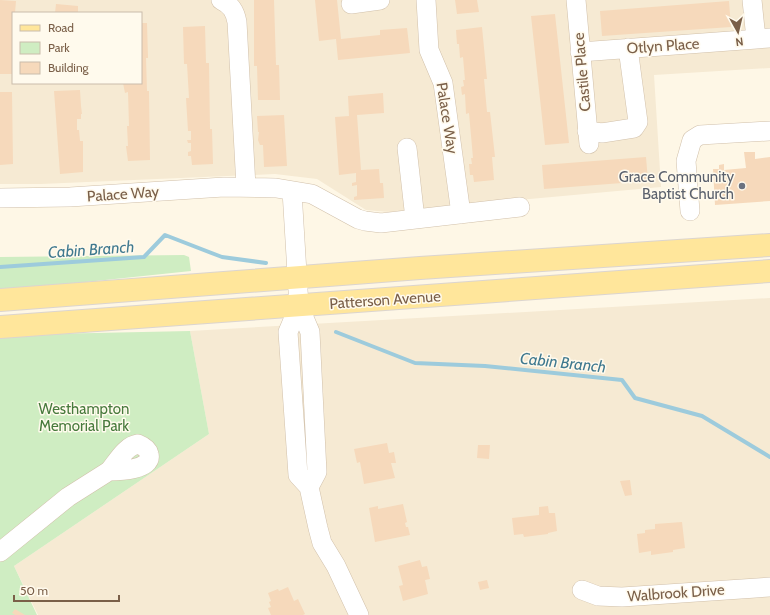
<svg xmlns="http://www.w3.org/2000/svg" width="770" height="615" font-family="Cabin,sans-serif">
  <rect width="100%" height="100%" fill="#fef7e6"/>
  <path fill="#f6ead3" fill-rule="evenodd" d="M0 0H770V68L654 75 661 187 389 212 366 210 317 179 275 174 41 184H0ZM13 13H141V83H13Z
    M770 298V615H38L14 566 209 434 190 331Z"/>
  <path fill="#cfedc2" d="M184 255 189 257 191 271 0 291V257Z
    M190 331 209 434 14 566 37 615H0V335Z"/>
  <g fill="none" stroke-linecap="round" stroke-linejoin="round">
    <path stroke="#9dcbdc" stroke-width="4" d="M0 267 144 257 165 235 222 257 266 263
      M336 332 415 363 485 366 622 380 635 398 702 416 770 457"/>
  </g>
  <path fill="#f6d9bb" d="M0 0 16 1 15 13H13V74H0Z
    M254 0H274L276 65H279L280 100H258L257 66H254Z
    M315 0H337L341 39 380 35V30L407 28 410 53 338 60 336 39 319 41Z
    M455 0H477L479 12 457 14Z
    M729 1 731 27 602 36 600 11Z
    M56 4 78 6V13H55Z
    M555 14 569 143 545 145 531 16Z
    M141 23H147L148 58H146L147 91H149L150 160 128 161 126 146H128L127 126H129L128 92 125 93 123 83H141Z
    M205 26 206 63H209L210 129H212L213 164 192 165 191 156H188V152L191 151V143H188L187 140H191V131H188L186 98H189L187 64H184L183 27Z
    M482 27 487 79H484L487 112H490L495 157H492L494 180 474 182 473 175H470L469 164H472L471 158H473L469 113 466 114 465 94 462 95 461 87 464 86 463 80H465L463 57 460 58 459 44H457L456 30Z
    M80 90 81 106 82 114H81V119H77V130H79L80 141H83V172L60 174 54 91Z
    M0 92H12L13 164 0 165Z
    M383 93 384 113 357 115 361 170 379 169 380 183H383L384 198 354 200V197L357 196V185L352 186V183L356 182V173L339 175 335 117 349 116 348 96Z
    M284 115 287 166 264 167 263 145H260L258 140 259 132H258L257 116Z
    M744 152H755V159L770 157V201L715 205 713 169H719V165L724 164V170L746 168Z
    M646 157 648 181 544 189 542 165Z
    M387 443 389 453 394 452 396 463H391L395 478 364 484 360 462 357 463 354 449Z
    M478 445H490L489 459 477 458Z
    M630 480 632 495 625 496 620 481Z
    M403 504 407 522 405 523 406 527H408L410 535 375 542 369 508 378 506V509Z
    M548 506 549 513H555L557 531 548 533V534L524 537 523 534 514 535 512 518 539 515V507Z
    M682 522 685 548 673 550V552L651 555V551L639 553 637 534 645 533V530L655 529V524Z
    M420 560 422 567 427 566 430 579 425 580 428 594 403 601 399 586 403 585 398 566Z
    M487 580 489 588 480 590 478 582Z
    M288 587 294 601 298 599 305 614 303 615H271L268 608 271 607 269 602 271 601 268 593 278 589 279 591Z
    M15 609 25 615H15L12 613Z"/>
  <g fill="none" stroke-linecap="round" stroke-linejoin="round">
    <defs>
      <path id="minor" d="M221 0C231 5 235 11 237 22L246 187
        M426 0 429 50 443 83 461 214
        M576 0 589 144
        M752 0 756 39
        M351 4 380 0
        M580 52 770 38
        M587 131 602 133 634 128 638 122 628 48
        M407 148 415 219
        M292 191 299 306 310 332 317 472 309 487
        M0 198 70 197 224 187 276 188 312 194 358 219 365 221 381 223 520 207
        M690 211 686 161 692 140 700 135 770 131
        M299 306 288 332 298 475 309 487 318 528 322 543 336 566 359 615
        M138 444C143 446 148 449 149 454 153 470 119 471 109 471 117 462 125 446 138 444Z
        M0 552 68 497 109 471
        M582 590 598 596 622 597 770 587"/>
      <path id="major" d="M0 300 420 268 770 245
        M0 327 770 271"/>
    </defs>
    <use href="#minor" stroke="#d1c0aa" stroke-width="20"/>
    <use href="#major" stroke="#dcd5cf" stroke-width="24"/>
    <use href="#minor" stroke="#fff" stroke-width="19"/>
    <use href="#major" stroke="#ffe69b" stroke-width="22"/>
  </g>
  <circle fill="#6b7280" stroke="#fffaed" stroke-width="1.5" cx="742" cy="186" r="4"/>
  <g text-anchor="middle" stroke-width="3" stroke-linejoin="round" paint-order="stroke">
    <g font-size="15" fill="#7a5f48" stroke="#fffaed">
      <text transform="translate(663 46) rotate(-4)" y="5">Otlyn Place</text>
      <text transform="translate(582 72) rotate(-95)" y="5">Castile Place</text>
      <text transform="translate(447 118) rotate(81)" y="5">Palace Way</text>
      <text transform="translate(123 194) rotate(-4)" y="5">Palace Way</text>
      <text transform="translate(385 300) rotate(-4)" y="5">Patterson Avenue</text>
      <text transform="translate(676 593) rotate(-4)" y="5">Walbrook Drive</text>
    </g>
    <g font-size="15" fill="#5b616d" stroke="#fffaed" text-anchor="end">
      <text x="734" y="182">Grace Community<tspan x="734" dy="17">Baptist Church</tspan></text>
    </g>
    <g font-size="15" fill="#477a3c" stroke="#fffaed">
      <text x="84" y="414">Westhampton<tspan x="84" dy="17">Memorial Park</tspan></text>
    </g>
    <g font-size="16" font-style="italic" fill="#40798f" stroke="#fffaed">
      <text transform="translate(91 249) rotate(-4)" y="6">Cabin Branch</text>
      <text transform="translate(563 362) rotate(6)" y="6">Cabin Branch</text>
    </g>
  </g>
  <rect x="12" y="12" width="130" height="72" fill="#fffaed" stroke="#cabcab"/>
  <rect x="20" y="25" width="20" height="6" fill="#ffe69b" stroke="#cabcab"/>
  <text x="48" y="32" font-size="12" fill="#7a5f48">Road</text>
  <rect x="20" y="42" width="20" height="12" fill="#cfedc2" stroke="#cabcab"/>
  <text x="48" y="52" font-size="12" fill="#7a5f48">Park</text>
  <rect x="20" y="62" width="20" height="12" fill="#f6d9bb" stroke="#cabcab"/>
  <text x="48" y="72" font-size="12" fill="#7a5f48">Building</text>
  <g transform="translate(738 32) rotate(172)" stroke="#fffaed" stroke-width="3" paint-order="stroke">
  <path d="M0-3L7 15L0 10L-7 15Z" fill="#7a5f48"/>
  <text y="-6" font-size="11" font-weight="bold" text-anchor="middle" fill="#7a5f48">N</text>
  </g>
  <path d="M14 595v6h105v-6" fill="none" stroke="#7a5f48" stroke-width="2"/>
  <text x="20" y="595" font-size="12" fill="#7a5f48" stroke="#fffaed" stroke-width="3" paint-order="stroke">50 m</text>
</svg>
